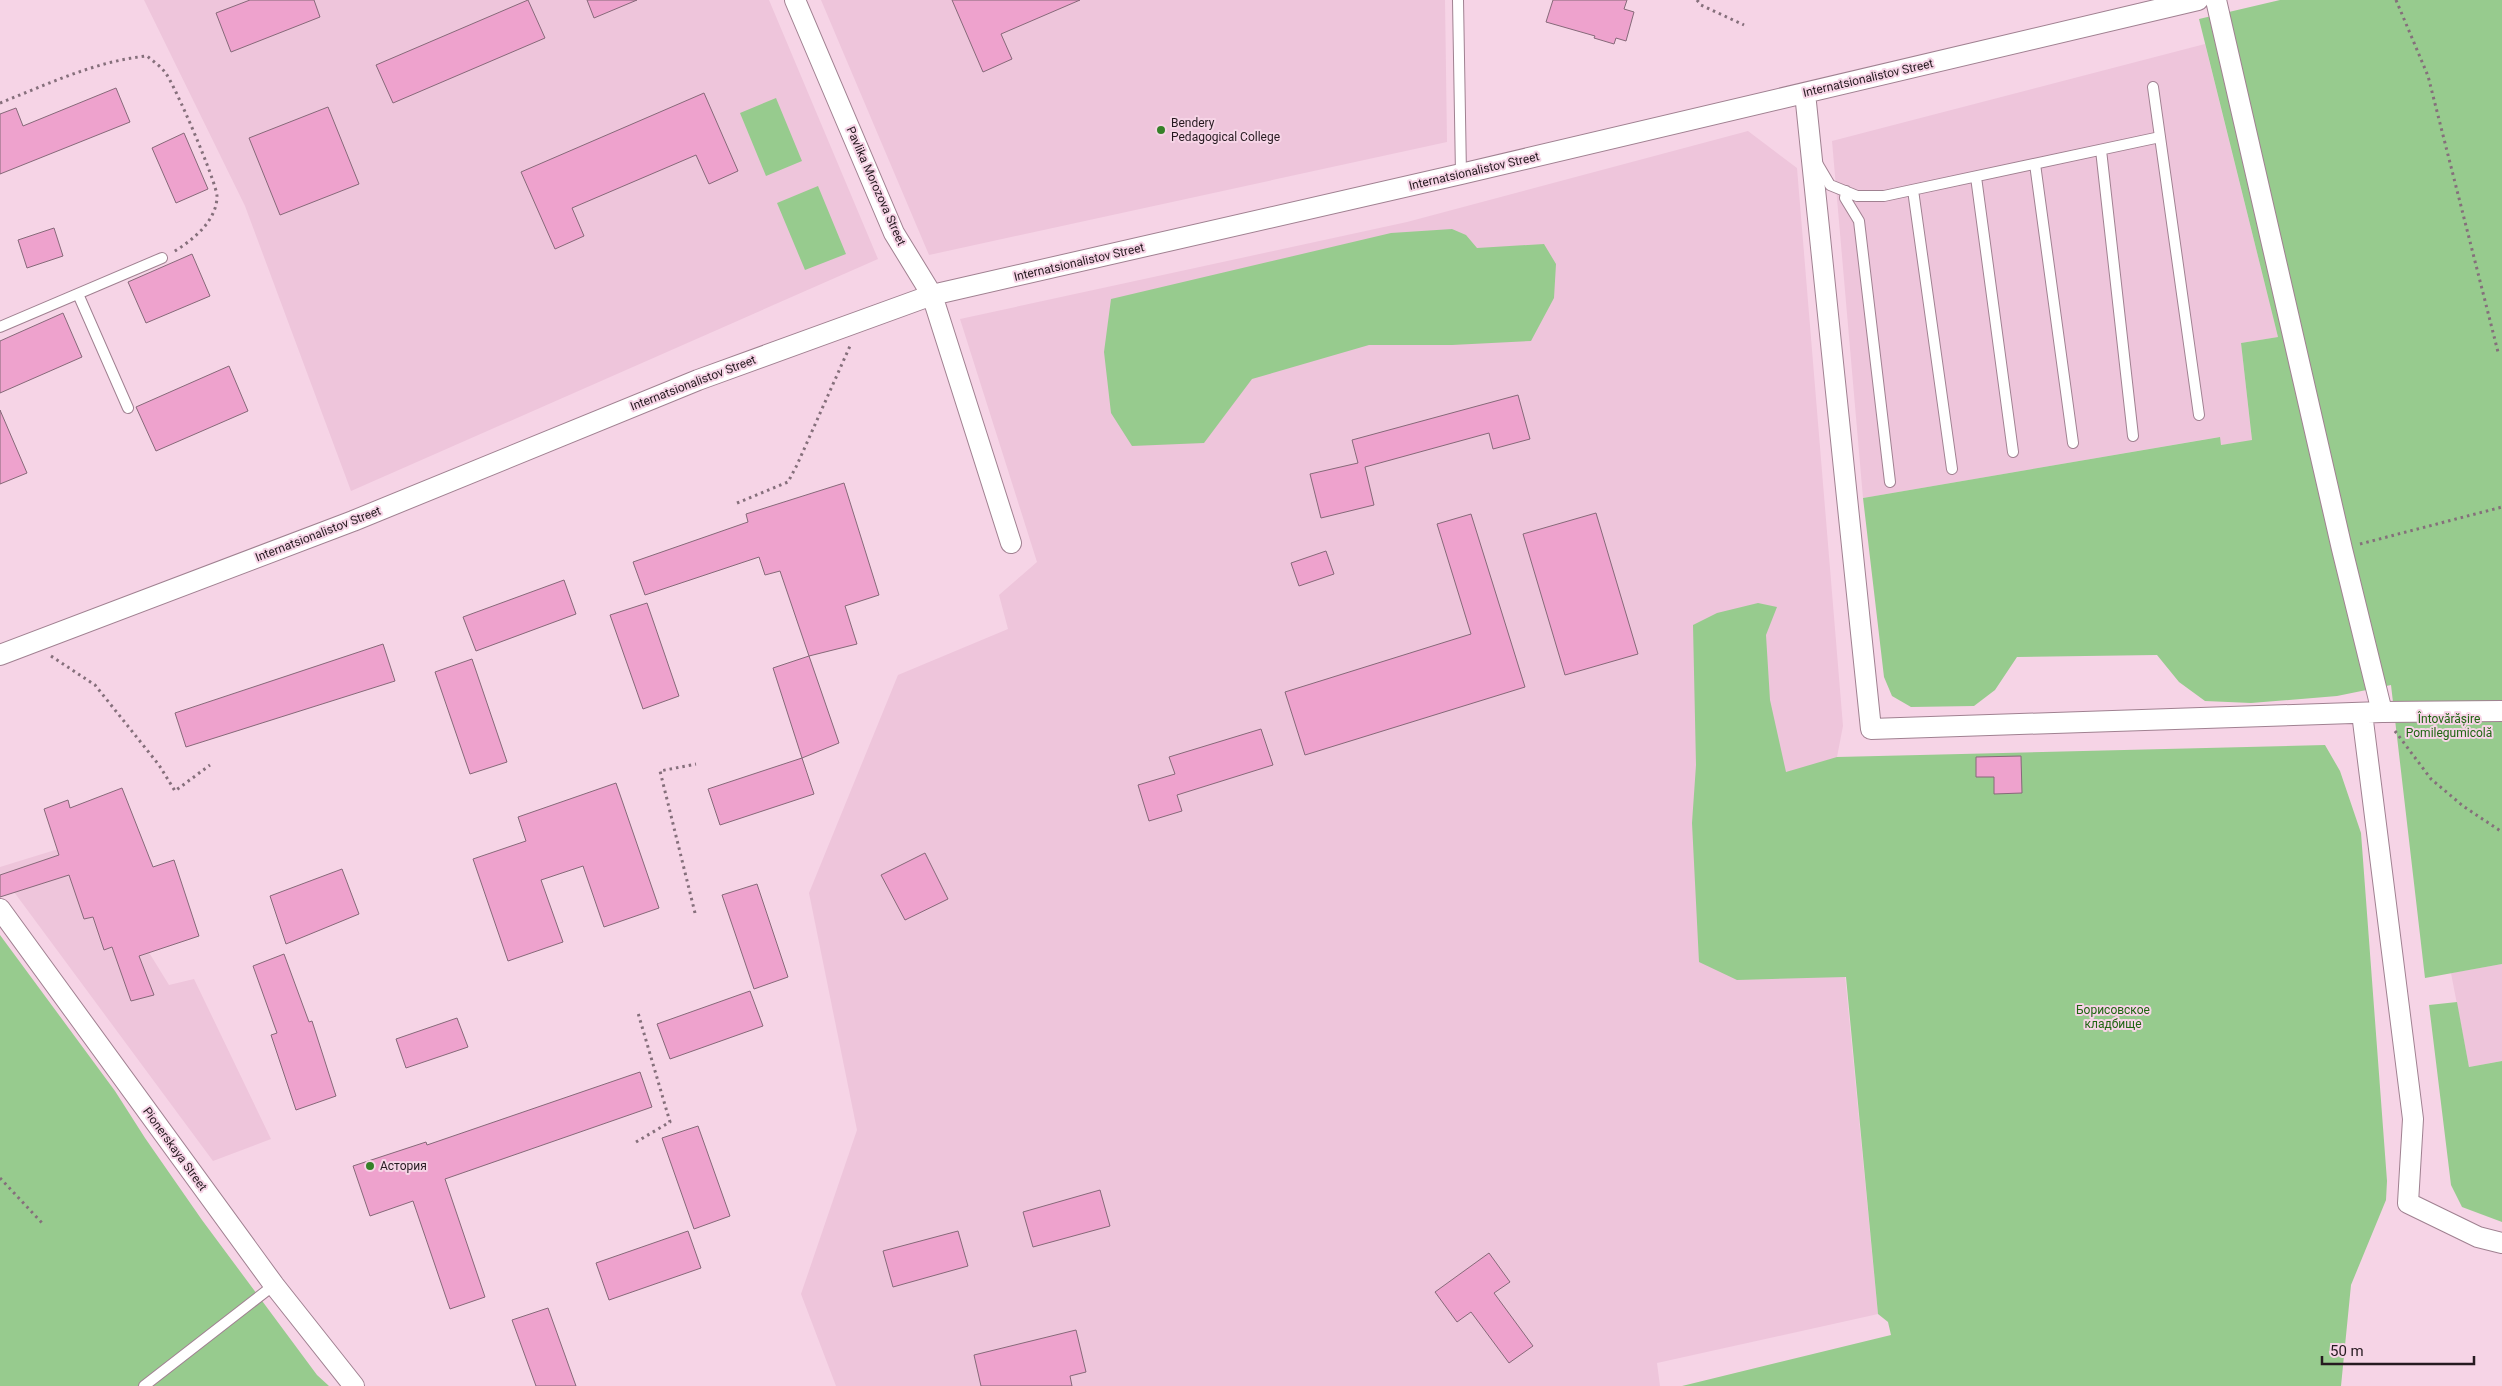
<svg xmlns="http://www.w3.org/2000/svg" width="2502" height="1386" font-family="Roboto,sans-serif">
  <rect width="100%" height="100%" fill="#f6d4e6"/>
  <path fill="#eec5db" d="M144 0H769L878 259 351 491 245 206Z
    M821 0H1445L1447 142 929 255Z
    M2205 44 2278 337 2241 343 2252 441 2221 445 2219 437 1863 498 1832 141Z
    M1748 131 1797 168 1843 726 1837 757 1833 852 1878 1314 1657 1363 1660 1386H836L801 1294 857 1130 809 893 898 675 1008 629 999 595 1037 562 960 319 1407 222Z
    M81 842 169 985 194 979 271 1139 213 1161 0 873V867Z
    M2502 964V1061L2469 1067 2451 973Z"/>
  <path fill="#97cb8e" d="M2280 0H2502V964L2425 978 2391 685 2337 696 2251 703 2205 701 2179 682 2157 655 2017 657 1995 690 1974 706 1911 707 1892 696 1884 677 1863 498 2220 437 2221 445 2252 440 2241 343 2278 337 2199 19Z
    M776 98 802 161 766 176 740 113Z
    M818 186 846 254 805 270 777 203Z
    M1452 229 1466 235 1477 248 1544 244 1556 264 1554 298 1531 341 1452 345H1369L1252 379 1204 443 1132 446 1111 413 1104 352 1111 299 1391 233Z
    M1758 603 1777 607 1766 635 1770 700 1786 772 1837 757 2325 745 2340 771 2361 833 2387 1181 2386 1200 2351 1285 2341 1386H1682L1891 1335 1888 1322 1878 1314 1846 977 1737 980 1699 962 1692 823 1696 765 1693 625 1717 613Z
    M0 935 115 1091 145 1138 202 1220 317 1375 329 1386H0Z
    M2457 1002 2469 1067 2502 1061V1222L2462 1207 2451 1185 2429 1005Z"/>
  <path fill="#eea2cd" stroke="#866979" d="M250 0H314L320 17 231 52 216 13Z
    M528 0 545 38 393 103 376 65Z
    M587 0H637L594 18Z
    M952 0H1080L1001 34 1012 59 983 72Z
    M1553 0H1627L1624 9 1634 12 1626 41 1616 38 1614 44 1594 38 1595 36 1546 22Z
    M116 88 130 122 0 174V114L16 108 23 126Z
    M704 93 738 171 709 184 696 155 572 208 584 236 555 249 521 172Z
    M328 107 359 184 280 215 249 138Z
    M184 133 208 189 176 203 152 148Z
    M54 228 63 256 27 268 18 240Z
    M192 254 210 296 146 323 128 282Z
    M63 313 82 357 0 393V341Z
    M229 366 248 411 156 451 136 407Z
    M1518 395 1530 439 1493 449 1489 433 1365 467 1374 505 1321 518 1310 474 1358 463 1352 440Z
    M0 410 27 473 0 484Z
    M844 483 879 595 845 606 857 644 809 656 780 571 765 575 759 557 645 595 633 562 748 522 746 514Z
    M1596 513 1638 654 1565 675 1523 534Z
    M1471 514 1525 687 1305 755 1285 692 1471 634 1437 524Z
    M1326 551 1334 574 1299 586 1291 563Z
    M564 580 576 614 476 651 463 617Z
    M647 603 679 696 643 709 610 615Z
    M383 644 395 681 186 747 175 713Z
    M809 656 839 743 802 758 773 668Z
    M472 659 507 762 470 774 435 672Z
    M1261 729 1273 765 1177 795 1182 811 1149 821 1138 785 1175 774 1169 757Z
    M2021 756 2022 793 1994 794V777H1976V757Z
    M802 758 814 794 720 825 708 789Z
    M616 783 659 908 604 927 583 866 541 880 563 942 508 961 473 859 526 841 518 817Z
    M122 788 153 867 174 860 199 936 139 956 154 995 131 1001 112 947 104 950 93 917 84 919 69 875 0 897V875L59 855 44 809 68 800 70 808Z
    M925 853 948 899 905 920 881 875Z
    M342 869 359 914 286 944 270 896Z
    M757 884 788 977 754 989 722 895Z
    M284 954 309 1022 312 1021 336 1096 296 1110 271 1035 277 1033 253 966Z
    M750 991 763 1026 670 1059 657 1024Z
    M457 1018 468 1047 406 1068 396 1039Z
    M640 1072 652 1107 445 1179 485 1297 450 1309 413 1201 370 1216 353 1166 426 1142 427 1145Z
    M698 1126 730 1216 694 1229 662 1138Z
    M1100 1190 1110 1226 1033 1247 1023 1212Z
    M688 1231 701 1268 609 1300 596 1263Z
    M958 1231 968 1266 893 1287 883 1251Z
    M1489 1253 1510 1282 1494 1293 1533 1346 1509 1363 1471 1312 1457 1322 1435 1292Z
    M548 1308 576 1386H536L512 1320Z
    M1076 1330 1086 1372 1070 1376 1072 1386H981L974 1355Z"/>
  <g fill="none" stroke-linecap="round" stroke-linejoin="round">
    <defs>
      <path id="service" d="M1458 0 1461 174
        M2153 87 2199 415
        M2101 150 2133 436
        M1817 163 1830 185 1857 196H1884L2160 137
        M2035 164 2073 443
        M1976 177 2013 452
        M1913 190 1952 469
        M1846 191 1845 198 1859 221 1890 482
        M78 294 128 408
        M0 327 162 258
        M144 1386 274 1285"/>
      <path id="minor" d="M795 0 894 233 932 295 1011 543
        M2216 0 2342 549 2382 712
        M1805 93 1871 729 2382 712 2502 711
        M0 655 353 521 698 380 932 295 1461 174 2198 0
        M2362 713 2413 1119 2408 1203 2478 1237 2502 1243
        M0 909 274 1285 354 1386"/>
    </defs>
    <use href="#service" stroke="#a08191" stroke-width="12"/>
    <use href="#minor" stroke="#a08191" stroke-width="22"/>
    <path stroke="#856f7b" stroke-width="3" stroke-dasharray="2.5 4" stroke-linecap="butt" d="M1697 0 1701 5 1744 25
      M2396 0 2428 76 2498 352
      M0 103C48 84 96 61 147 56 153 61 160 66 165 72 175 85 216 181 217 196 217 221 192 241 173 252
      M737 503 788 482 797 465 850 346
      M2360 544 2502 507
      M51 656 95 685 159 765 175 791 210 765
      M2395 731 2431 779 2463 806 2502 832
      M695 913 660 771 696 764
      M636 1142 670 1122 638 1013
      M0 1178 42 1223"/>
    <use href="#service" stroke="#fff" stroke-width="10"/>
    <use href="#minor" stroke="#fff" stroke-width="20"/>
  </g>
  <g fill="#358028" stroke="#f6d4e6" stroke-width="2">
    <circle cx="1161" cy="130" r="5"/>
    <circle cx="370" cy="1166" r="5"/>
  </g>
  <g text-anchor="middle" stroke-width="4" stroke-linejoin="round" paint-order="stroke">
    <g font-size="12" fill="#261a20" stroke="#f6d4e6">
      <text transform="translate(1868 78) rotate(-13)" y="4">Internatsionalistov Street</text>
      <text transform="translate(1474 171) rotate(-13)" y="4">Internatsionalistov Street</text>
      <text transform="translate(876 186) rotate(66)" y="4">Pavlika Morozova Street</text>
      <text transform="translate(1079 262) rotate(-13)" y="4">Internatsionalistov Street</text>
      <text transform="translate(693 383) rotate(-21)" y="4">Internatsionalistov Street</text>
      <text transform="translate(318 534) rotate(-21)" y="4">Internatsionalistov Street</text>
      <text transform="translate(175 1149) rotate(54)" y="4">Pionerskaya Street</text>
    </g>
    <g font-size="12" fill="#261a20" stroke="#f6d4e6" text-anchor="start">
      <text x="1171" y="127">Bendery<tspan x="1171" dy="14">Pedagogical College</tspan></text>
      <text x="380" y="1170">Астория</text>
    </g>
    <g font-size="12" fill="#1f6512" stroke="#f6d4e6">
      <text x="2449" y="723">Întovărășire<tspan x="2449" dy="14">Pomilegumicolă</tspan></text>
      <text x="2113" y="1014">Борисовское<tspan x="2113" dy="14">кладбище</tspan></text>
    </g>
  </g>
  <path d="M2322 1356v8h152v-8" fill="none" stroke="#261a20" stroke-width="2.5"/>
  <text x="2330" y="1356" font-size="15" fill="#261a20" stroke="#f6d4e6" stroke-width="4" paint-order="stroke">50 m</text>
</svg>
